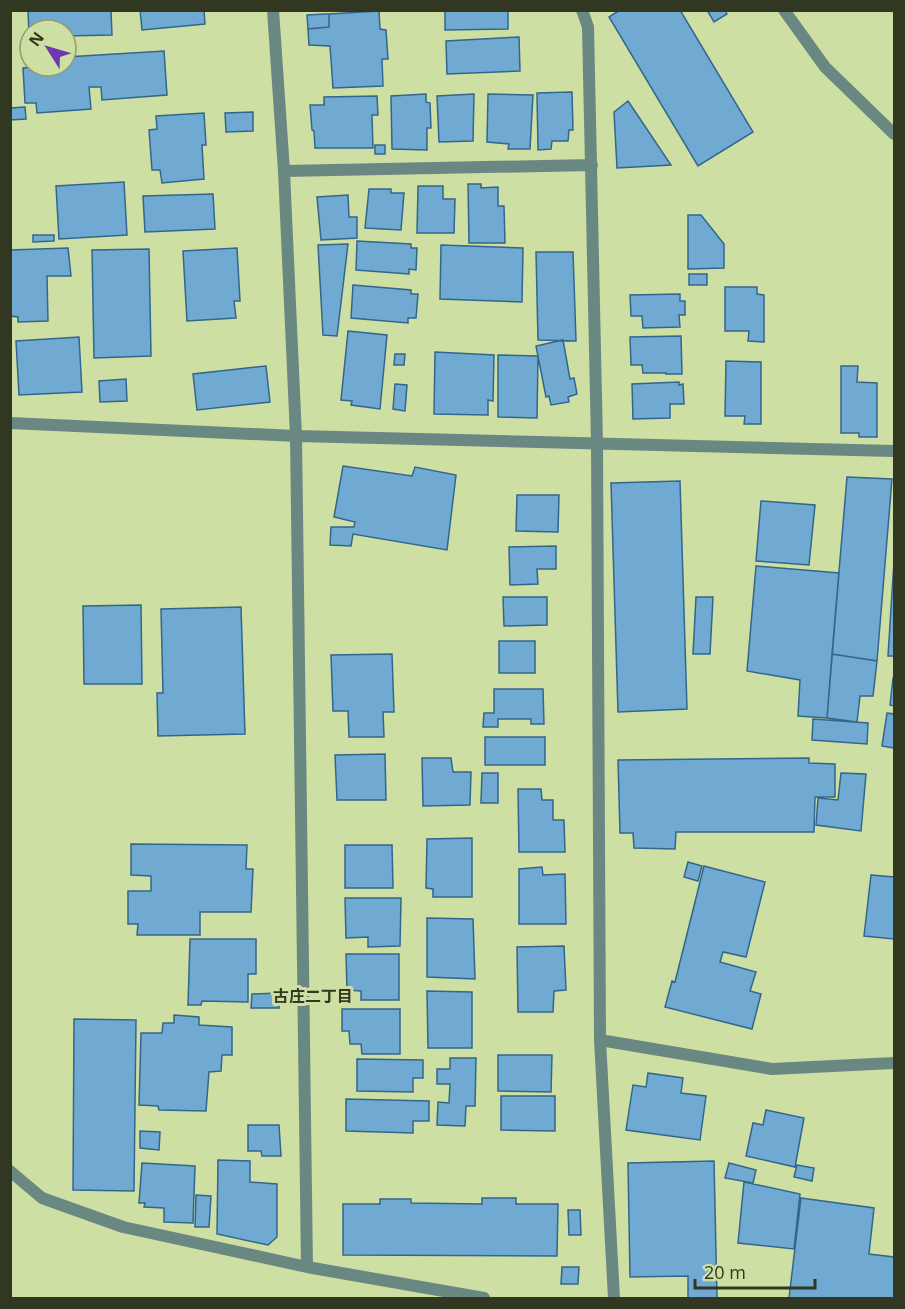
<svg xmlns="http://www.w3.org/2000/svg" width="905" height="1309" font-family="'Open Sans','Noto Sans JP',sans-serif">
  <rect width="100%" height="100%" fill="#cedfa4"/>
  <path fill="#70aad3" stroke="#33668a" stroke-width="1.5" d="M28 10H111L112 35 66 36V30H30V37H29Z
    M140 10H204L205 24 142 30Z
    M445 10H508V29L445 30Z
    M620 10H680L753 132 698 166 609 17Z
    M707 10H725L727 14 714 22Z
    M379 11 380 29 386 30 388 59H382L383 86 333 88 330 46 309 45 308 29 329 27V14Z
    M325 14H329V27L308 29 307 15Z
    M519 37 520 71 447 74 446 41Z
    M164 51 167 95 102 100 101 87H89L91 109 37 113 36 103H25L23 68 33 67V66H66V57Z
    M572 92 573 130H569L568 141H552L551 149 538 150 537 93Z
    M426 94V102L430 103 431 128H427V150L392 149 391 96Z
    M474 94 473 141 439 142 437 96Z
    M488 94 533 95 530 149H508L509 144 487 142Z
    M377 96 378 115H372L373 148H315L314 131 312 130 310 105H324V97Z
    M628 101 671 165 617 168 614 112Z
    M25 107 26 119 10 120V108Z
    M253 112V131L226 132 225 113Z
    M204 113 206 145H202L204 179 162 183 160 170H152L149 130 157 129 156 116Z
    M375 145H385V154H375Z
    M124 182 127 235 59 239 56 186Z
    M468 184H481V188L498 187V206H504L505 243H469Z
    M418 186H443V199H455L454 233H417Z
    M369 189H391V193H404L401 230 365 228Z
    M213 194 215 229 145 232 143 196Z
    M348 195 349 217H357V238L321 240 317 197Z
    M688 215H701L724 244V268L688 269Z
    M33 235H54V241L33 242Z
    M357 241 411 244V248H417L416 270 409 269V274L356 270Z
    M348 244 337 336 323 335 318 245Z
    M441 245 523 248 522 302 440 299Z
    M68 248 71 276H47L48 321 18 322V317L10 316V250Z
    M237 248 240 301H234L236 318 187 321 183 251Z
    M149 249 151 356 94 358 92 250Z
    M536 252H573L576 341 538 340Z
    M689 274H707V285H689Z
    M353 285 411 290V294H418L416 318H408V323L351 318Z
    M725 287H757V294L764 295V342L748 341 749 331H725Z
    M680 294V301H685V315H679L680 327 643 328 642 316H631L630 295Z
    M348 331 387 335 380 409 351 405 352 401 341 400Z
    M681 336 682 374H666V373H643L642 365H631L630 337Z
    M79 337 82 392 19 395 16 341Z
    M563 340 570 379 574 378 577 394 568 397 569 402 551 405 549 396 546 397 536 346Z
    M435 352 494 355 493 401 488 400V415L434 414Z
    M395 354H405L404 365H394Z
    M498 355 538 356 537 418 498 417Z
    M726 361 761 362V424H744L745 416H725Z
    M266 366 270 402 197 410 193 374Z
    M841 366H858L857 382 877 383V437H859V433H841Z
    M126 379 127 401 100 402 99 381Z
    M679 382V385L683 384 684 404H670V418L633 419 632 384Z
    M395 384 407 385 405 411 393 409Z
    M343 466 412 476 415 467 456 475 447 550 353 534 351 546 330 545 331 527H354L355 522 334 517Z
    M847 477 892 479 877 661 832 654Z
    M680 481 687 709 618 712 611 483Z
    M517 495H559L558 532 516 531Z
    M761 501 815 505 809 565 756 561Z
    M556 546V569H537L538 584 510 585 509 547Z
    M894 561V656H888Z
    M756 566 839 573 827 718 798 716 800 680 747 671Z
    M503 597H547V625L504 626Z
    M696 597H713L710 654H693Z
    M141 605 142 684H84L83 606Z
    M241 607 245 734 158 736 157 693H163L161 609Z
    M499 641H535V673H499Z
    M392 654 394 712H383L384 737H349L348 711H333L331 655Z
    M832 654 877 661 873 696H860L857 722 827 718Z
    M893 678H894V706L890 705Z
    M494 689H543L544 724H531V719H498V727H483L484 713H494Z
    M887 713 894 714V748L882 746Z
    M813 719 868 723 867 744 812 740Z
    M485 737H545V765H485Z
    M385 754 386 800H337L335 755Z
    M422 758H451L453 772H471L470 805 423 806Z
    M809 758V763L835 764V797H815L814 832H676L675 849 634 848 633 833H620L618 760Z
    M482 773H498V803H481Z
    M841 773 866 774 861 831 816 825 818 798 838 800Z
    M518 789H541L542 800H553V820H564L565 852H519Z
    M472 838V897H433V889L426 888 427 839Z
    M131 844 247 845 246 869H253L251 912H200V935H137L138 924H128V891H151V876L131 875Z
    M345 845H392L393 888H345Z
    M688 862 702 866 698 881 684 877Z
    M704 866 765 882 746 957 723 952 720 962 756 972 750 991 761 994 752 1029 665 1007 672 981 675 982Z
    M542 867 543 875 565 874 566 924H519V869Z
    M871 875 894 877V939L864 936Z
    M345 898H401L400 946 368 947V937L346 938Z
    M427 918 473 919 475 979 427 977Z
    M190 939H256V974H248V1002L202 1001 201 1005H188Z
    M564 946 566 990 554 991 553 1012H518L517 947Z
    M346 954H399V1000H361V991L347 990Z
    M427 991 472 992V1048H428Z
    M279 993V1008H251L252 994Z
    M342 1009H400V1054H362L361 1044H350L349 1031H342Z
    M174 1015 199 1017V1025L232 1027V1055H222L221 1071 209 1072 206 1111 159 1110 158 1106 139 1105 141 1033H162L163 1023H174Z
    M74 1019 136 1020 134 1191 73 1190Z
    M498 1055H552L551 1092 498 1091Z
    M450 1058H476L475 1106H466L465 1126 437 1125 438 1102 449 1103 450 1084H437V1069H450Z
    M357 1059 423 1060V1078H413V1092L357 1091Z
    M648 1073 683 1078 681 1093 706 1096 700 1140 626 1130 633 1085 646 1087Z
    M501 1096H555V1131L501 1130Z
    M346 1099 429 1101V1121H413V1133L346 1131Z
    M766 1110 804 1118 795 1167 746 1156 753 1123 763 1125Z
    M248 1125H279L281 1156H262L261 1151H248Z
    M140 1131 160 1132 159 1150 140 1148Z
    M218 1160 250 1161V1182L277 1184V1237L268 1245 217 1234Z
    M714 1161 717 1298H688V1276L630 1277 628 1163Z
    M142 1163 195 1166 193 1223 164 1222V1208L144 1207 145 1203H139Z
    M729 1163 756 1170 753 1183 725 1178Z
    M797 1165 814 1168 812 1181 794 1177Z
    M744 1182 800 1194 794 1249 738 1243Z
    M196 1195 211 1196 209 1227H195Z
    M482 1198H516V1204H558L557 1256 343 1255V1204H380V1199H411V1203L482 1204Z
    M801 1198 874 1208 869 1254 894 1257V1298H789Z
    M568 1210H580L581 1235H569Z
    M562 1267H579L578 1284H561Z"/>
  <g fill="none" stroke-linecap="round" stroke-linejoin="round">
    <path stroke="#6a8882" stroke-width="12" d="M273 10 284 171 296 436 307 1267
      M582 10 588 27 597 443 600 1040 614 1298
      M784 10 825 67 894 134
      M284 171 592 165
      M10 423 296 436 894 451
      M600 1040 772 1069 894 1063
      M10 1171 42 1198 123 1227 307 1267 484 1298"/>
  </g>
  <g text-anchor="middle" stroke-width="6" stroke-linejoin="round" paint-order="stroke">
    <g font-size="16" font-weight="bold" fill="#313720" stroke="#cedfa4">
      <text x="313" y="1002">古庄二丁目</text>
    </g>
  </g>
  <rect width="905" height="1309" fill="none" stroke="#313720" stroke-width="24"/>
  <g transform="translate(48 48) rotate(307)"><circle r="28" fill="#cedfa4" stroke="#8f9c6f" stroke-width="1.5"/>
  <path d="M0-4.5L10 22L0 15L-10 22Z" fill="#6f37ad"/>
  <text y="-9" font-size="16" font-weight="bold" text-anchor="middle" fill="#313720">N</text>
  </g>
  <path d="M695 1279v9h120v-9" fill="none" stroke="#313720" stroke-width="3"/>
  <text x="704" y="1279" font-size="18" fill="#313720" stroke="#cedfa4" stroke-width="4.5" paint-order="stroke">20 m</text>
</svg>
